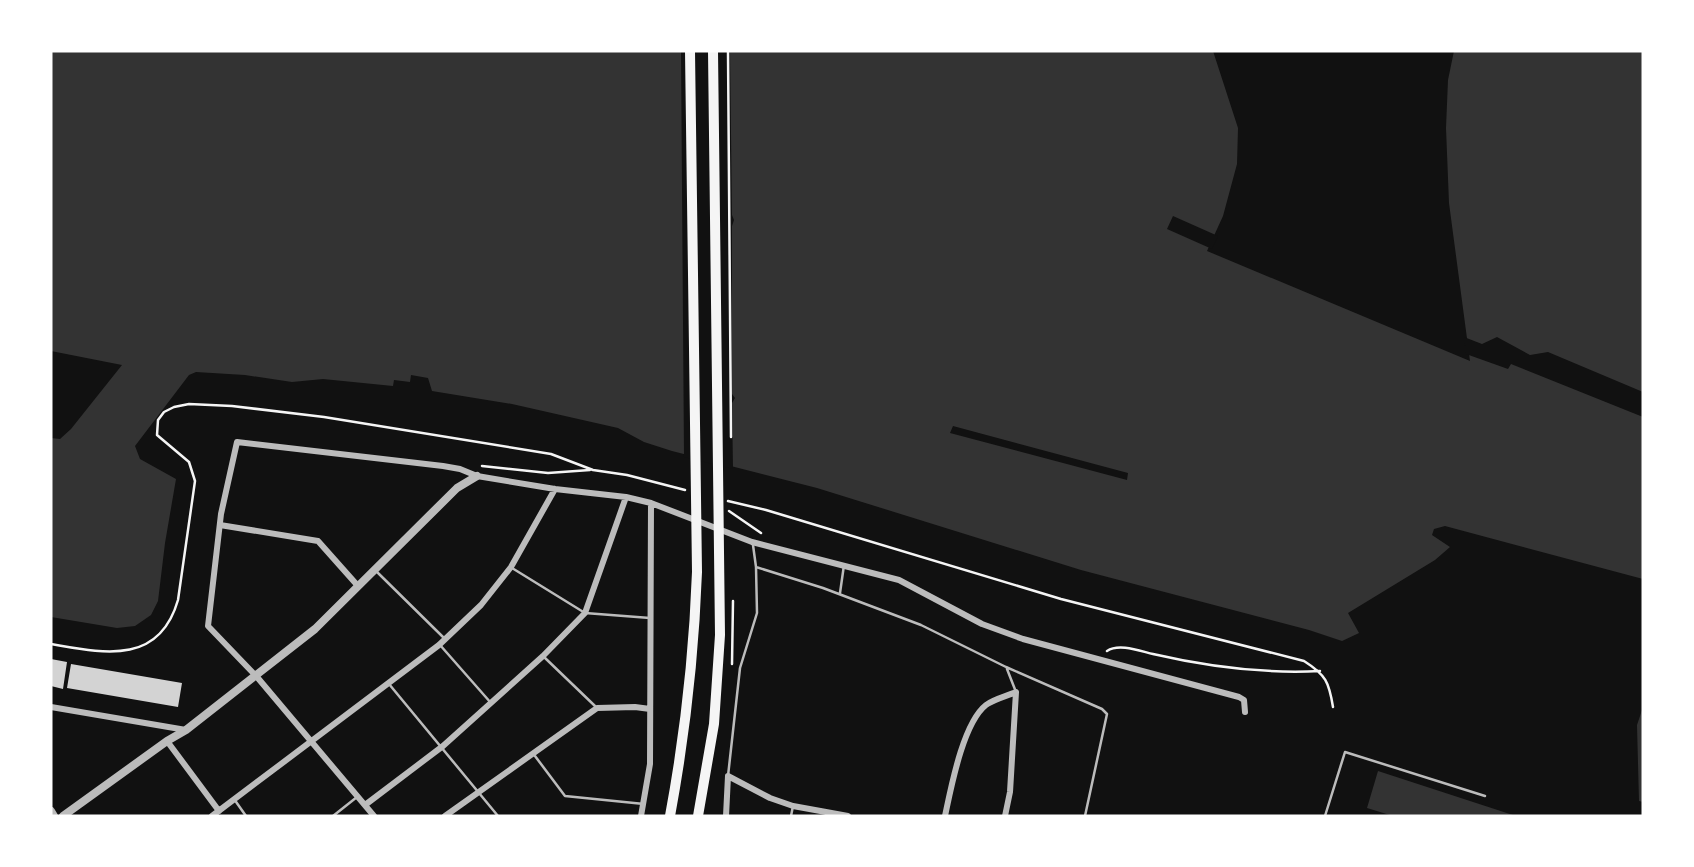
<svg xmlns="http://www.w3.org/2000/svg" width="1694" height="867" font-family="Montserrat,sans-serif">
  <rect width="100%" height="100%" fill="#111"/>
  <path fill="#333" d="M51 51H1213L1238 128 1237 164 1223 216 1207 251 1470 361 1449 203 1446 128 1448 80 1454 51H1643V579L1445 526 1434 529 1432 535 1450 547 1435 560 1348 613 1359 633 1342 641 1309 630 1081 570 817 488 672 451 644 442 618 428 512 404 432 391 428 378 411 375 410 382 394 380 393 386 323 379 292 382 245 375 196 372 189 375 135 446 140 459 176 479 165 543 158 601 151 615 135 626 117 628 51 617V438L60 439 71 429 122 365 51 351Z
    M1643 707V802L1639 801 1637 725Z
    M1378 771 1516 816H1393L1367 808Z"/>
  <path fill="#111" d="M681 51H730L732 215 734 220 732 226V394L735 398 732 403 733 469 684 457Z
    M1173 216 1218 236 1212 249 1167 229Z
    M1464 337 1482 344 1497 337 1530 355 1548 352 1643 392V417L1511 364 1508 369 1466 354Z
    M953 426 1128 473 1127 480 950 433Z"/>
  <path fill="#d3d3d3" d="M51 659 67 662 63 689 51 686Z
    M71 664 182 683 178 707 67 688Z"/>
  <g fill="none" stroke-linecap="round" stroke-linejoin="round">
    <path stroke="#f5f5f5" stroke-width="2.5" d="M728 51 731 437
      M482 466 548 473 590 470
      M728 501 766 510 1061 599 1304 661C1326 675 1329 682 1333 707
      M729 511 761 533
      M51 644C103 653 159 666 178 600L195 481 189 462 157 435 158 420 164 412 174 407 189 404 232 406 324 417 551 454 593 470 627 475 685 490
      M1107 651C1119 643 1140 651 1153 654 1209 667 1263 674 1320 671
      M732 664 733 601"/>
    <path stroke="#bcbcbc" stroke-width="2.5" d="M756 567 823 588 921 625 1006 667 1102 709 1107 714 1085 816
      M512 568 585 613 650 618
      M375 570 445 639
      M840 593 844 565
      M440 645 491 703
      M544 657 595 706
      M1007 669 1016 692
      M389 684 498 816
      M535 756 565 796 644 804
      M728 776 740 668 757 613 756 567 753 545
      M234 799 246 816
      M333 816 357 797
      M791 816 793 806
      M1325 816 1345 752 1485 796"/>
    <path stroke="#bcbcbc" stroke-width="6" d="M220 525 318 541 358 586
      M51 707 186 730
      M167 741 219 811
      M365 805 443 746 543 656 585 613 626 497
      M212 816 439 645 481 605 511 567 555 489
      M374 816 257 677 208 626 221 514 237 442 443 466 460 469 477 476 555 489 626 497 651 503 752 542 899 580 982 624 1023 639 1239 697 1244 700 1245 712
      M445 816 597 708 635 707 650 709
      M641 816 650 764 651 503
      M726 816 728 776 770 798 793 806 848 816
      M945 816C951 788 963 723 986 705 994 699 1007 696 1016 692L1010 792 1005 816"/>
    <path stroke="#bcbcbc" stroke-width="8" d="M51 811 54 816
      M63 816 167 741 186 730 315 629 457 488 477 476"/>
    <path stroke="#f5f5f5" stroke-width="10" d="M670 816C685 735 694 654 697 572L690 51
      M698 816 714 724 720 635 713 51"/>
  </g>
  <rect width="1694" height="867" fill="none" stroke="#ffffff" stroke-width="105"/>
</svg>
